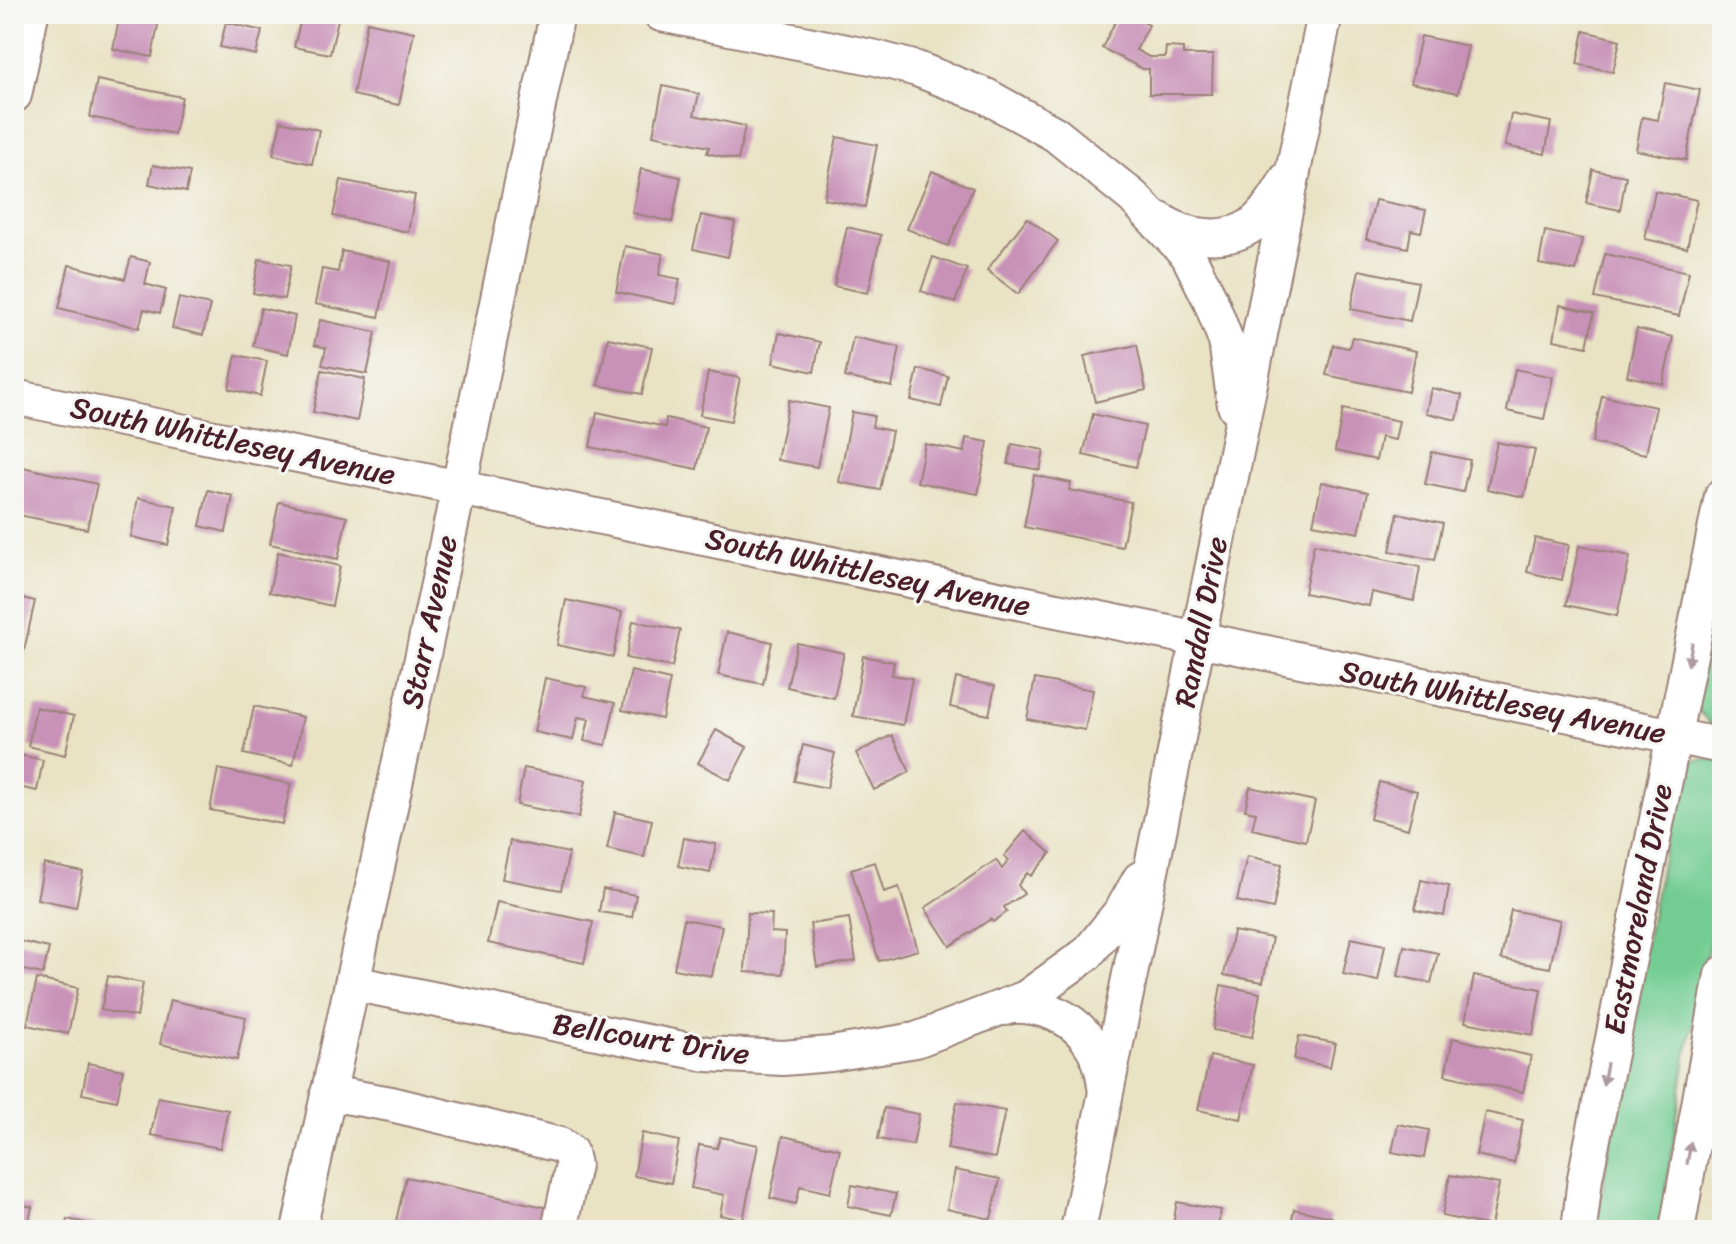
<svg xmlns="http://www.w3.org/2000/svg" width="1736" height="1244" font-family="Sriracha,sans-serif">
  <rect width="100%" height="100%" fill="#f6f6f2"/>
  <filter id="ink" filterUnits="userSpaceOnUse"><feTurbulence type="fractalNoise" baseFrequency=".0125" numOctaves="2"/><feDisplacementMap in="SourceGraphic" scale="16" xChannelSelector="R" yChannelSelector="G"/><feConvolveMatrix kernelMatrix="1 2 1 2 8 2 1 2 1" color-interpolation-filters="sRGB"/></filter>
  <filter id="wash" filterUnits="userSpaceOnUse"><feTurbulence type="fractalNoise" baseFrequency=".006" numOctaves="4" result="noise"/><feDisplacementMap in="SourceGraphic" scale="32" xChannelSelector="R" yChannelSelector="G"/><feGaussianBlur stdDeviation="1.8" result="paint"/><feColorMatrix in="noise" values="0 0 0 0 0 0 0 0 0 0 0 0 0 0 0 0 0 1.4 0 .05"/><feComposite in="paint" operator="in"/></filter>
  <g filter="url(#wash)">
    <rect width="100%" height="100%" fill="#e9e3c4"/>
    <path fill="#73cd93" stroke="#5e765f" stroke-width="2" d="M1722 559V729L1712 727 1695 706Z
      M1712 759 1722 763V882L1686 1057 1660 1230H1596L1625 1047 1679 779 1696 760Z"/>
    <g id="blocks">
      <path fill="#c891b7" d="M120 14H160L152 57 113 49Z
        M302 14 339 15 330 54 294 47Z
        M1119 14H1128L1149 25 1136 50 1149 57H1165L1166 47 1183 48V55H1213L1212 94H1149V69H1143L1102 48Z
        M226 22 262 31 256 55 220 47Z
        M367 22 414 32 399 105 353 95Z
        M1584 31 1620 40 1613 72 1577 64Z
        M1421 36 1468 46 1458 93 1411 83Z
        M97 80 182 97 174 134 90 117Z
        M1665 83 1700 90 1686 160 1636 150 1642 117 1658 120Z
        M663 86 699 94 694 115 745 126 738 160 707 153 709 147 653 135Z
        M1511 114 1551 122 1545 154 1505 146Z
        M281 121 319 130 312 164 273 155Z
        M837 137 877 145 865 207 824 199Z
        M153 165 190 172 186 192 149 184Z
        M641 169 681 177 672 222 632 213Z
        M1593 170 1626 176 1620 210 1586 203Z
        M932 171 973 188 948 246 907 229Z
        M341 180 415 195 408 232 333 216Z
        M1655 191 1697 200 1687 248 1645 239Z
        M1375 200 1426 210 1421 232 1411 230 1408 248 1366 239Z
        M701 215 735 222 728 257 693 249Z
        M1027 218 1058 241 1018 294 987 270Z
        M847 227 881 235 868 293 834 286Z
        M1545 231 1582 239 1576 271 1539 264Z
        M625 246 663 254 659 275 680 279 675 304 616 292Z
        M342 251 390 261 379 317 315 304 322 269 338 272Z
        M1605 254 1689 272 1679 316 1595 298Z
        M131 257 150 262 145 284 166 290 160 313 144 309 139 328 59 308 69 265 125 279Z
        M933 257 967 269 955 303 921 291Z
        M259 259 291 265 284 299 253 293Z
        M1359 270 1418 282 1410 321 1351 309Z
        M179 298 210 305 203 335 172 328Z
        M1560 305 1594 313 1587 347 1554 340Z
        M261 308 295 316 288 354 253 346Z
        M320 320 376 332 367 374 322 365 326 348 314 345Z
        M1637 329 1673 337 1663 384 1627 376Z
        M779 333 820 342 814 372 773 363Z
        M853 337 900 347 892 387 845 377Z
        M1352 337 1416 351 1408 392 1326 375 1333 345 1349 348Z
        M608 338 652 347 642 394 598 385Z
        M1137 345 1146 390 1095 402 1084 356Z
        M236 355 267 361 260 396 229 389Z
        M918 369 948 376 941 407 911 400Z
        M1515 369 1553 377 1544 419 1507 411Z
        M322 370 365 379 357 421 313 412Z
        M708 372 740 378 731 421 700 415Z
        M1431 388 1462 395 1457 420 1426 413Z
        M1602 396 1656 407 1646 454 1592 443Z
        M789 400 829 408 817 467 777 460Z
        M1343 409 1399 421 1395 440 1381 437 1376 460 1335 451Z
        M597 412 665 427 666 418 706 427 697 469 590 447Z
        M852 412 874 416 872 427 892 431 880 490 839 482Z
        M1093 414 1145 426 1136 467 1083 455Z
        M966 438 988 442 978 494 917 482 925 444 964 452Z
        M1497 442 1535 450 1524 497 1487 489Z
        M1012 444 1044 450 1040 470 1008 464Z
        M1432 452 1470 460 1463 492 1425 484Z
        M14 465 97 484 87 529 14 514Z
        M1034 475 1071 483 1069 490 1131 502 1122 547 1024 527Z
        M1322 482 1368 492 1359 533 1313 524Z
        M208 490 233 496 226 532 200 526Z
        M138 498 176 506 168 545 131 537Z
        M279 502 347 517 338 559 270 544Z
        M1398 513 1443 523 1435 560 1390 551Z
        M1535 538 1569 545 1562 580 1527 572Z
        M1314 544 1420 567 1414 601 1372 592 1369 606 1304 593Z
        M1579 546 1630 556 1617 616 1566 605Z
        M278 552 340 566 332 606 269 592Z
        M14 596 35 601 20 669 14 668Z
        M566 600 622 612 613 657 557 645Z
        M633 621 680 630 672 667 626 658Z
        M727 632 772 642 763 684 718 675Z
        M797 643 844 653 834 698 787 687Z
        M863 656 894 662 892 675 912 678 903 725 853 716Z
        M631 671 670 680 662 719 622 710Z
        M545 678 586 687 584 696 615 703 606 745 584 741 589 719 578 717 573 740 534 732Z
        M956 678 995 686 989 715 950 707Z
        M1035 679 1093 690 1085 730 1027 719Z
        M254 706 303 717 293 765 244 754Z
        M36 707 74 716 65 755 28 746Z
        M716 730 747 747 730 780 698 763Z
        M892 735 910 772 874 790 856 753Z
        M803 745 835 753 827 788 794 781Z
        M14 754 43 760 37 791 14 786Z
        M524 768 586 780 579 817 517 805Z
        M218 769 291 784 282 824 210 810Z
        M1379 782 1417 791 1408 829 1370 819Z
        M1250 787 1315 801 1306 841 1252 829 1256 812 1245 810Z
        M615 812 652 820 644 857 607 849Z
        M1025 831 1051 853 1031 876 1027 873 1018 885 1024 894 1004 907 1007 912 993 922 991 919 950 946 925 908 996 860 1002 869 1009 860 1004 856Z
        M684 838 716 844 710 873 678 866Z
        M510 841 569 853 561 890 502 879Z
        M1247 856 1282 864 1273 909 1237 901Z
        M875 862 884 892 899 887 918 950 879 961 851 869Z
        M44 864 83 872 76 907 37 899Z
        M1421 880 1449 886 1444 916 1415 910Z
        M603 889 636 895 632 917 599 912Z
        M497 902 593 922 584 963 488 943Z
        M1511 910 1560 920 1550 968 1501 959Z
        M748 913 772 914 771 932 785 933 783 974 745 972Z
        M849 918 856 961 817 967 810 924Z
        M684 919 722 926 712 976 674 969Z
        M1233 931 1272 938 1263 982 1224 975Z
        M1351 938 1385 945 1378 981 1343 974Z
        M14 940 49 948 43 974 14 968Z
        M1404 946 1438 953 1431 983 1398 976Z
        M108 976 143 983 137 1017 101 1010Z
        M1474 976 1541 989 1533 1035 1465 1022Z
        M37 979 78 988 68 1034 27 1025Z
        M1221 985 1260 993 1252 1037 1213 1030Z
        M170 1000 246 1017 237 1060 160 1044Z
        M1299 1036 1335 1043 1330 1067 1294 1059Z
        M1453 1038 1531 1056 1523 1092 1445 1075Z
        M1210 1056 1253 1065 1241 1119 1198 1110Z
        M88 1063 123 1070 117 1101 82 1094Z
        M158 1097 228 1110 220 1148 151 1135Z
        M957 1102 1005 1111 995 1158 947 1149Z
        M884 1108 919 1114 913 1145 878 1139Z
        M1485 1112 1523 1120 1514 1163 1476 1155Z
        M1398 1124 1429 1130 1424 1158 1392 1152Z
        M642 1133 679 1141 671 1183 634 1176Z
        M783 1136 840 1149 830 1193 800 1186 796 1204 770 1198Z
        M720 1137 758 1145 743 1220 720 1215 724 1195 691 1188 699 1145 717 1148Z
        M955 1170 1000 1179 991 1219 947 1209Z
        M1450 1175 1499 1184 1491 1226 1442 1216Z
        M406 1177 549 1208 544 1230H394Z
        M852 1185 896 1194 891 1215 848 1206Z
        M1177 1202 1221 1210 1217 1230H1172Z
        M14 1203 32 1207 27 1230H14Z
        M1294 1209 1331 1217 1328 1230H1290Z
        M67 1219 116 1229V1230H65Z"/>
    </g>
  </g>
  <g filter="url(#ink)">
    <use href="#blocks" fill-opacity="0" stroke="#9a8178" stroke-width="2"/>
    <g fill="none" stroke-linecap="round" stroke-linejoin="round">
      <defs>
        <path id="minor" d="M661 14 876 58 917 69 986 96 1055 134 1133 197 1188 255 1210 299 1226 341 1235 406
          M14 95 31 14
          M1160 220C1185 237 1225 244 1252 225 1267 213 1278 195 1287 179
          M14 397 1722 746
          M352 983 707 1054 783 1058 831 1054 916 1040 1026 998 1087 954 1123 909 1140 879
          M1004 1008C1016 1004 1029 1006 1041 1009 1079 1018 1102 1049 1105 1087
          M328 1093 391 1104 560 1145 570 1152 573 1165 559 1230
          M299 1230 459 487 557 14
          M1078 1230 1325 14
          M1579 1230 1585 1178 1722 496
          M1677 1230 1722 975"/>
      </defs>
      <use href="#minor" stroke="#9a8178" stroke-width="38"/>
      <use href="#minor" stroke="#fff" stroke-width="34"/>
    </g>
    <defs><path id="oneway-solid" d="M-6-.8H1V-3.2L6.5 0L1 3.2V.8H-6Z" transform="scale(2)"/></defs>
    <g fill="#ae9aa0">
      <use href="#oneway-solid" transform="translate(1690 654) rotate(101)"/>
      <use href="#oneway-solid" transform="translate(1605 1074) rotate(101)"/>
      <use href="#oneway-solid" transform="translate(1689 1153) rotate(-80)"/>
    </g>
  </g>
  <g text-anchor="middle" stroke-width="6" stroke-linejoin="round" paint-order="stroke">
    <g font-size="30" fill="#4a1f2b" stroke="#f6f6f2">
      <text transform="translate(233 441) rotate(12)" y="10">South Whittlesey Avenue</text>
      <text transform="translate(868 572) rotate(12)" y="10">South Whittlesey Avenue</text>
      <text transform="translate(429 622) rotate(-78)" y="10">Starr Avenue</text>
      <text transform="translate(1201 622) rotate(-79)" y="10">Randall Drive</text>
      <text transform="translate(1503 702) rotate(11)" y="10">South Whittlesey Avenue</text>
      <text transform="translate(1638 909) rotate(-79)" y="10">Eastmoreland Drive</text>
      <text transform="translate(651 1039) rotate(9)" y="10">Bellcourt Drive</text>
    </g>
  </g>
  <rect width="1736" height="1244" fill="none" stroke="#f6f6f2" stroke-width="48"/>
</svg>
